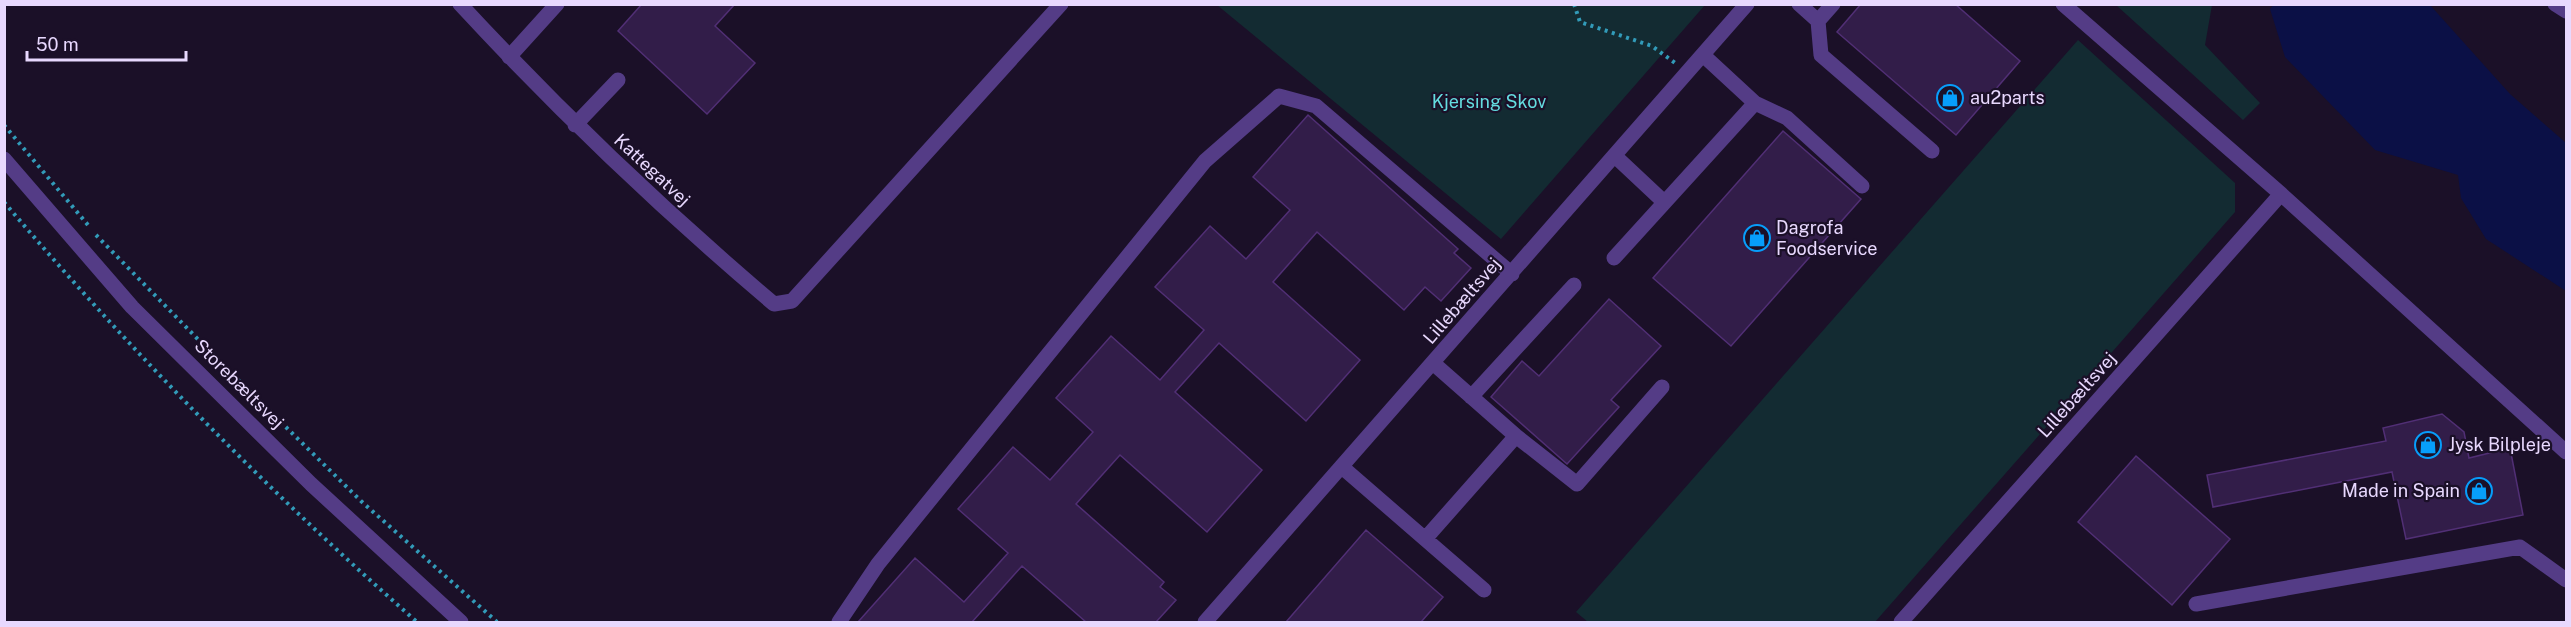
<svg xmlns="http://www.w3.org/2000/svg" width="2571" height="627" font-family="'Public Sans',sans-serif">
  <rect width="100%" height="100%" fill="#1b1028"/>
  <path fill="#132b32" d="M1217 5H1705L1501 239Z
    M2116 5H2212L2205 45 2260 103 2243 120Z
    M2078 40 2235 183V212L1875 622H1588L1576 612Z"/>
  <path fill="#0b1046" d="M2274 4 2430 5 2510 94 2566 143V291L2486 239 2461 198 2458 175 2375 150 2285 57 2270 9Z"/>
  <path fill="#321d49" stroke="#512f75" stroke-width="1.5" d="M642 4H735L715 26 755 63 707 114 618 31Z
    M1861 4H1955L2020 61 1956 135 1837 32Z
    M1308 115 1458 249 1454 253 1471 268 1441 301 1425 287 1404 310 1317 232 1273 282 1360 360 1306 421 1219 343 1175 392 1262 470 1207 532 1120 455 1076 504 1164 582 1160 587 1176 600 1156 622H1086L1022 566 972 622H858L915 558 964 602 1008 553 958 509 1013 447 1050 480 1093 432 1056 398 1111 336 1160 380 1204 330 1155 287 1210 226 1246 259 1290 210 1253 177Z
    M1783 131 1861 199 1731 346 1653 278Z
    M1609 299 1661 346 1611 400 1619 407 1567 464 1491 397 1522 361 1539 376Z
    M2442 414 2464 432 2469 458 2510 448 2523 515 2406 539 2392 472 2213 507 2207 475 2386 441 2383 428Z
    M2136 456 2230 539 2172 605 2078 522Z
    M1366 530 1443 597 1421 622H1286Z"/>
  <g fill="none" stroke-linecap="round" stroke-linejoin="round">
    <path stroke="#329bb9" stroke-width="4" stroke-dasharray="3 4.5" stroke-linecap="butt" d="M1574 4 1580 22 1652 46 1675 63
      M4 125 88 225
      M4 202C131 352 270 493 417 622
      M96 235 229 371 361 501 497 622"/>
    <path stroke="#543c86" stroke-width="15" d="M460 4C559 111 663 210 774 304L792 301 1061 4
      M1799 4 1818 21
      M1833 4 1818 21 1821 55 1932 151
      M2063 4 2281 194 2566 452
      M2555 4 2566 11
      M1703 55 1755 103 1787 118 1862 186
      M509 57 557 4
      M575 125 618 80
      M1616 157 1664 202
      M4 159 132 307 311 484 461 622
      M1614 258 1755 103
      M1433 363 1516 436 1577 484 1662 387
      M1471 397 1574 285
      M1342 467 1484 590
      M1425 539 1516 436
      M2196 604 2520 547 2566 580
      M839 622 878 564 1205 161 1279 96 1316 106 1512 274
      M1205 622 1747 4
      M1901 622 2281 194"/>
  </g>
  <defs>
    <symbol id="shop-ring" viewBox="-11 -11 22 22"><circle r="9.5" fill="#1b1028" stroke="#079efb" stroke-width="1.5"/><path d="M-5-2.5h2.3a2.7 3.5 0 0 1 5.4 0H5L5.5 6h-11ZM-1.5-2.5h3a1.5 2.3 0 0 0-3 0Z" fill="#079efb"/></symbol>
  </defs>
  <g fill-rule="evenodd">
    <use href="#shop-ring" x="1935" y="83" width="30" height="30"/>
    <use href="#shop-ring" x="1742" y="223" width="30" height="30"/>
    <use href="#shop-ring" x="2413" y="430" width="30" height="30"/>
    <use href="#shop-ring" x="2464" y="476" width="30" height="30"/>
  </g>
  <g text-anchor="middle" stroke-width="4.5" stroke-linejoin="round" paint-order="stroke">
    <g font-size="18" fill="#e8d8fe" stroke="#1b1028" text-anchor="start">
      <text x="1970" y="104">au2parts</text>
      <text x="1776" y="234">Dagrofa<tspan x="1776" dy="21">Foodservice</tspan></text>
      <text x="2448" y="451">Jysk Bilpleje</text>
      <text x="2460" y="497" text-anchor="end">Made in Spain</text>
    </g>
    <g font-size="18" fill="#64dbdf" stroke="#1b1028">
      <text x="1489" y="108">Kjersing Skov</text>
    </g>
    <g font-size="18" fill="#e8d8fe" stroke="#1b1028">
      <text transform="translate(652 170) rotate(43)" y="6">Kattegatvej</text>
      <text transform="translate(1462 301) rotate(-49)" y="6">Lillebæltsvej</text>
      <text transform="translate(239 384) rotate(45)" y="6">Storebæltsvej</text>
      <text transform="translate(2077 395) rotate(-48)" y="6">Lillebæltsvej</text>
    </g>
  </g>
  <rect width="2571" height="627" fill="none" stroke="#e8d8fe" stroke-width="12"/>
  <path d="M27 51v9h159v-9" fill="none" stroke="#e8d8fe" stroke-width="3"/>
  <text x="36" y="51" font-size="18" fill="#e8d8fe" stroke="#1b1028" stroke-width="4.5" paint-order="stroke">50 m</text>
</svg>
